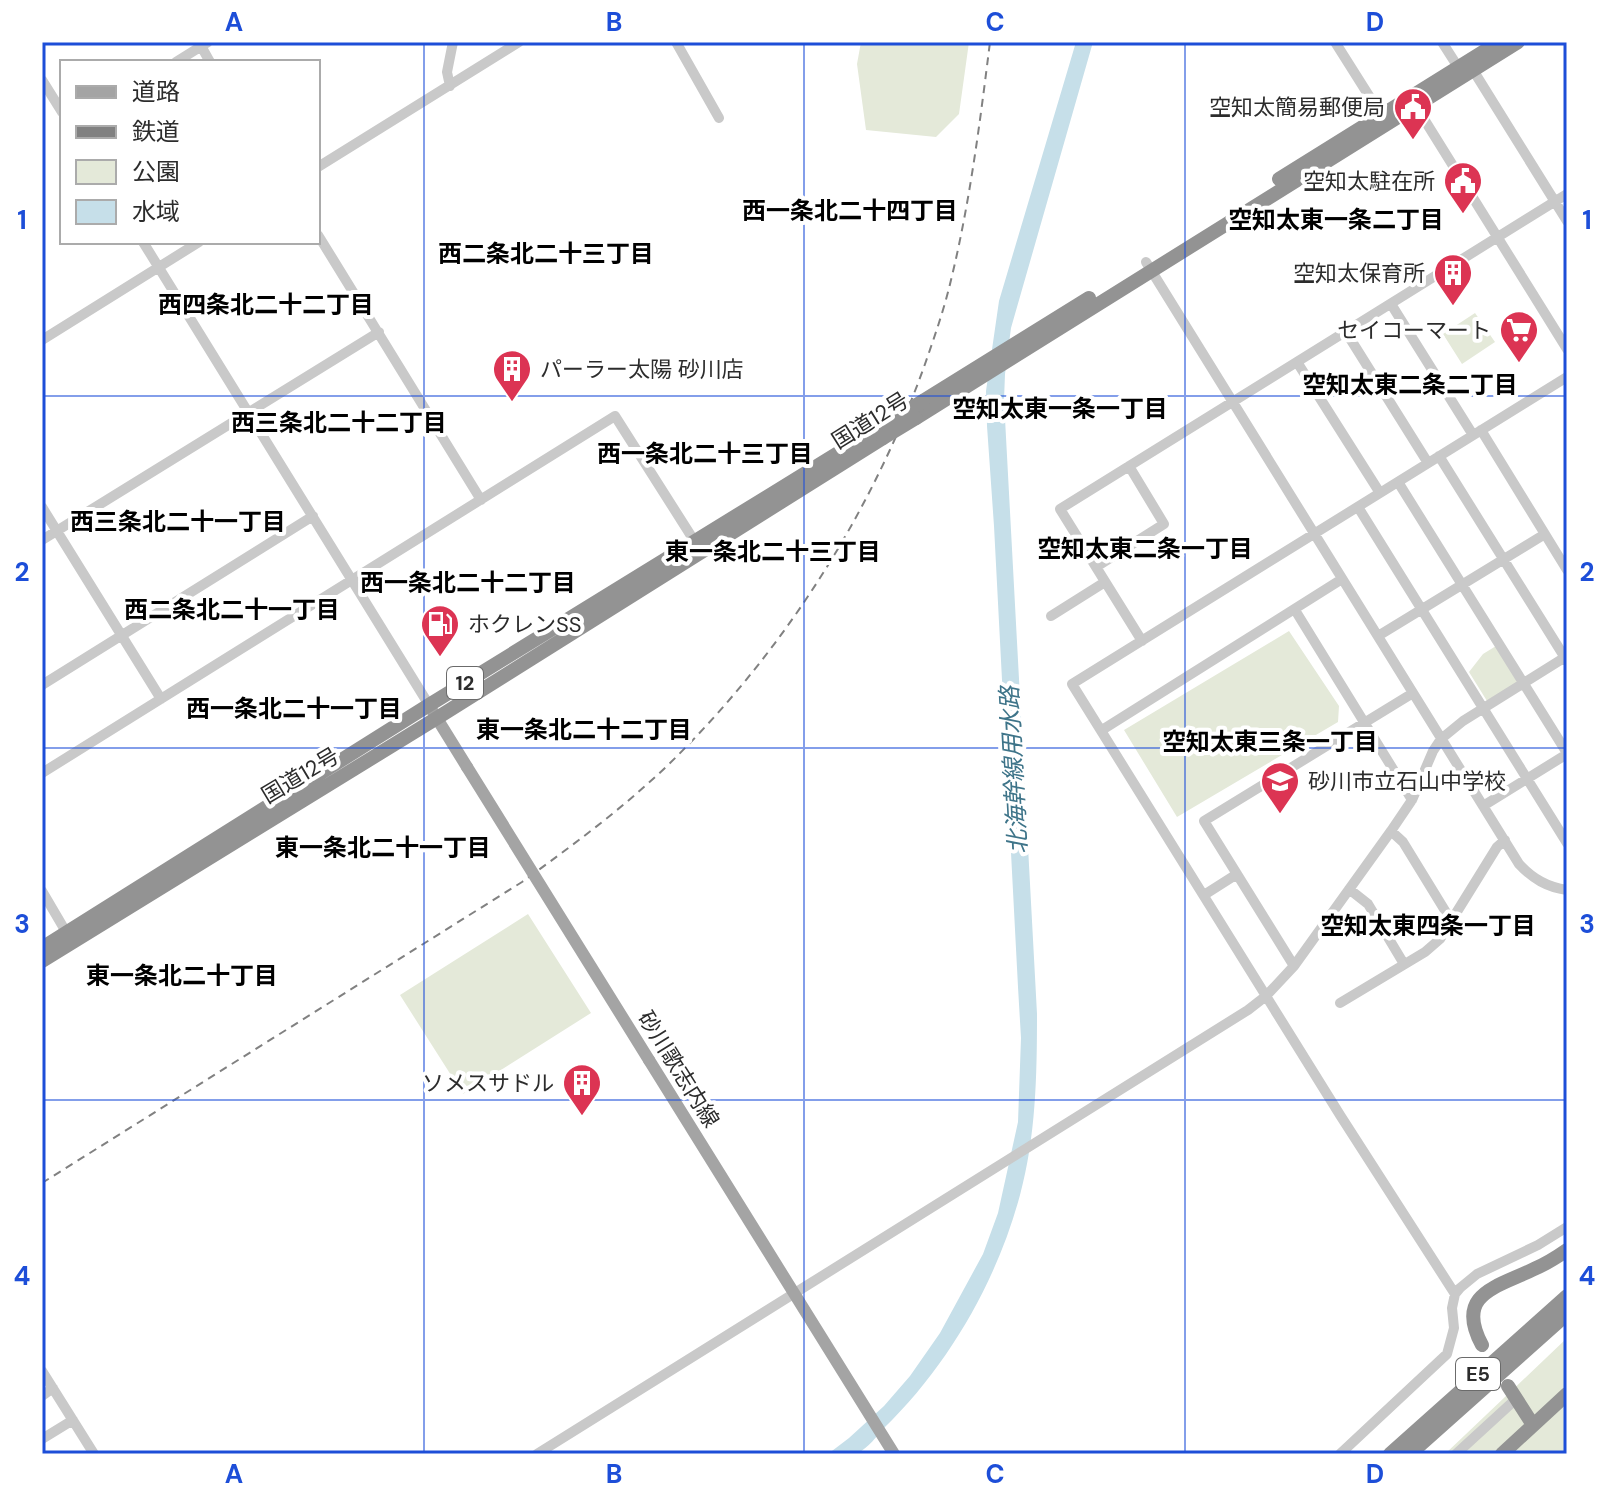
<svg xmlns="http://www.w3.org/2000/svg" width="1609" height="1496" font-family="'DM Sans','Noto Sans JP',sans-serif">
  <rect width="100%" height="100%" fill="#fff"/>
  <path fill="#e4e9d9" d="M861 42H969L959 114 936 137 866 130 857 64Z
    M1475 313 1495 342 1462 364 1443 334Z
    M1289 631 1339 706 1338 722 1177 817 1124 730Z
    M1496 646 1518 682 1487 701 1469 672 1483 654Z
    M528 914 591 1013 463 1094 400 995Z
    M1567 1338V1454H1445Z"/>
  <path fill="#c6dfe9" d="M1076 42H1093L1011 328 1005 374 1004 400 1037 1014C1037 1075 1036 1136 1020 1195 997 1281 948 1366 884 1428 877 1436 868 1448 858 1453 850 1456 836 1454 828 1454L849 1438 884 1406 910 1376 940 1333 983 1254 998 1213 1018 1122 1021 1038 1018 987 994 526 987 426 986 391 999 301Z"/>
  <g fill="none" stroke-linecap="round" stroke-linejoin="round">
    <path stroke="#c9c9c9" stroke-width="10" d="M676 42 719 118
      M1335 42 1383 118
      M1442 42 1458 67
      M201 46 210 62
      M176 62 208 42
      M1473 70 1567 221
      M42 80 62 112
      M450 86 447 72 453 42
      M1414 103 1567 349
      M318 167 519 42
      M318 235 481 500
      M143 242 429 705
      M1146 262 1519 864C1533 879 1547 887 1567 890
      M1391 304 1473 435
      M1346 332 1428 463
      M42 340 199 242
      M1297 362 1380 493
      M1481 430 1567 570
      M1439 456 1567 661
      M1398 482 1567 753
      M42 507 161 699
      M1358 507 1567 843
      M42 540 379 332
      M1096 567 1164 524 1129 466
      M1295 610 1412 800
      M1051 616 1105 582
      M1378 636 1545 534
      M1142 641 1060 509 1567 194
      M42 685 313 516
      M1102 730 1342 579
      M42 773 615 416 695 542
      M1483 806 1567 754
      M1391 831 1403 842 1452 922
      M1349 889 1368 904 1404 964
      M42 891 69 937
      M1204 895 1237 874
      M1294 966 1204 821 1413 693
      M1340 1003 1425 952 1440 939 1497 847 1505 840
      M1455 1294 1340 1115 1072 684 1567 377
      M42 1371 94 1454
      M42 1396 53 1388
      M42 1439 73 1420
      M537 1454 1248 1010 1266 996 1294 966 1391 831 1412 800 1433 751 1441 739 1463 721 1567 656
      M1340 1454 1447 1354 1454 1328 1452 1308 1455 1294 1460 1288 1477 1274 1538 1245 1567 1227
      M1456 1454 1516 1399"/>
    <path stroke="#a4a4a4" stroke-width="12" d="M433 712 467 767
      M649 1060 894 1454"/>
    <path stroke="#939393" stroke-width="14" d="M1279 179 1499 42
      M923 401 1089 298
      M916 418 1518 42
      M42 948 429 705 890 421
      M42 961 437 718 883 438
      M1482 1345C1454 1293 1498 1287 1534 1269 1546 1264 1557 1257 1567 1250
      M1508 1386 1533 1425
      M1390 1454 1567 1296
      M1410 1454 1567 1314
      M1502 1454 1567 1394"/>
    <path stroke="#818181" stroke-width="2" stroke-dasharray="8 6" stroke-linecap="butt" d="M42 1183 522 882C573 845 622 809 668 765 782 654 870 516 924 367 934 338 944 310 951 280 970 202 980 122 990 42"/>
    <path stroke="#a4a4a4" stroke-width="12" d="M467 767 649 1060"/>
    <path stroke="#939393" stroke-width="14" d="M890 421 923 401
      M883 438 916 418"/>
  </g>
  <path fill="none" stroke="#1d4ed8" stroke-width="2" stroke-opacity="0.55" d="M424 42V1454M804 42V1454M1185 42V1454M42 396H1567M42 748H1567M42 1100H1567"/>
  <defs>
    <symbol id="civic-pin" viewBox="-11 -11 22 30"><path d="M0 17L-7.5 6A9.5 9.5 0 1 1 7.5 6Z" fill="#dc3453" stroke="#fff"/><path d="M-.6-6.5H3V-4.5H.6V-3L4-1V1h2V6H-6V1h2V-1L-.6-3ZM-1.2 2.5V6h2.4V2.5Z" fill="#fff"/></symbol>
    <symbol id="building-pin" viewBox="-11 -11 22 30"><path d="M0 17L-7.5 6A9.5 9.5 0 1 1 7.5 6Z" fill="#dc3453" stroke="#fff"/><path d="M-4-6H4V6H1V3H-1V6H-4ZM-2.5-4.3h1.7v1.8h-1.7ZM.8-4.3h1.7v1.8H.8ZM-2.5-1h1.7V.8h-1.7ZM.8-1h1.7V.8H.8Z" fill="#fff"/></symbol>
    <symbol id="supermarket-pin" viewBox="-11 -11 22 30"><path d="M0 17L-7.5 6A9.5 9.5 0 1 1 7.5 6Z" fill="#dc3453" stroke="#fff"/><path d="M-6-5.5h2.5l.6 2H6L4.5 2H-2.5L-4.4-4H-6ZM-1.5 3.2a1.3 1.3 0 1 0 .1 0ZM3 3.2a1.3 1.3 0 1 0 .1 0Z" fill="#fff"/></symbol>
    <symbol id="fuel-pin" viewBox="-11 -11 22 30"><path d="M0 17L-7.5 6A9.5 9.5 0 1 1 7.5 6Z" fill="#dc3453" stroke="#fff"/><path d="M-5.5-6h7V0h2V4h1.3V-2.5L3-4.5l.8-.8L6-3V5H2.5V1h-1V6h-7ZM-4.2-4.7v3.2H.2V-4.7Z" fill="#fff"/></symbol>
    <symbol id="school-pin" viewBox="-11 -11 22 30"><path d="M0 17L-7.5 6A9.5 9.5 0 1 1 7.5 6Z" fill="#dc3453" stroke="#fff"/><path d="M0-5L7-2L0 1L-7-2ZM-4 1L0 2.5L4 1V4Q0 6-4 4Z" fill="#fff"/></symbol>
  </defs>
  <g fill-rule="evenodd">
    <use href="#civic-pin" x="1391" y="85" width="44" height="60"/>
    <use href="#civic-pin" x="1441" y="159" width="44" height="60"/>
    <use href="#building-pin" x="1431" y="251" width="44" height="60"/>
    <use href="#supermarket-pin" x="1497" y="308" width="44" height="60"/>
    <use href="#building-pin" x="490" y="347" width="44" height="60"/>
    <use href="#fuel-pin" x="418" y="602" width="44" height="60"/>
    <use href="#school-pin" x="1258" y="759" width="44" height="60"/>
    <use href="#building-pin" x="560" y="1061" width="44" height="60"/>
  </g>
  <g text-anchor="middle" stroke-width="8" stroke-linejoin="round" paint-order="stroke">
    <g fill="#fff" stroke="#6b6b6b" stroke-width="2">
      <rect x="447" y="667" width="36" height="32" rx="6"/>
      <rect x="1456" y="1358" width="44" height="32" rx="6"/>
    </g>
    <g font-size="20" font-weight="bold" fill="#2c2c2c">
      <text x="465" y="690">12</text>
      <text x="1478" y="1381">E5</text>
    </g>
    <g font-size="22" fill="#2c2c2c" stroke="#fff" text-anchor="end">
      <text x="1385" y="115">空知太簡易郵便局</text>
      <text x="1435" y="189">空知太駐在所</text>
      <text x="1425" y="281">空知太保育所</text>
      <text x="1491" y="338">セイコーマート</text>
      <text x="540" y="377" text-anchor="start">パーラー太陽 砂川店</text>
      <text x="468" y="632" text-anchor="start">ホクレンSS</text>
      <text x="1308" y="789" text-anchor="start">砂川市立石山中学校</text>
      <text x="554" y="1091">ソメスサドル</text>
    </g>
    <g font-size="22" fill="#2c2c2c" stroke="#fff">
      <text transform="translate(870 420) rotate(-32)" y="8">国道12号</text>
      <text transform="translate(300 775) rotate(-31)" y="8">国道12号</text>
      <text transform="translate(679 1069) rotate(58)" y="8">砂川歌志内線</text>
    </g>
    <g font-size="24" font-weight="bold" fill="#000" stroke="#fff">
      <text x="850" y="219">西一条北二十四丁目</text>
      <text x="1336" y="228">空知太東一条二丁目</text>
      <text x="546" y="262">西二条北二十三丁目</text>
      <text x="266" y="313">西四条北二十二丁目</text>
      <text x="1410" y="393">空知太東二条二丁目</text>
      <text x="1060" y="417">空知太東一条一丁目</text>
      <text x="339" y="431">西三条北二十二丁目</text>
      <text x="705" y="462">西一条北二十三丁目</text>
      <text x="178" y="530">西三条北二十一丁目</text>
      <text x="1145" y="557">空知太東二条一丁目</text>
      <text x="773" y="560">東一条北二十三丁目</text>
      <text x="468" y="591">西一条北二十二丁目</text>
      <text x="232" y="618">西二条北二十一丁目</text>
      <text x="294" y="717">西一条北二十一丁目</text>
      <text x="584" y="738">東一条北二十二丁目</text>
      <text x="1270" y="750">空知太東三条一丁目</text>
      <text x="383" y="856">東一条北二十一丁目</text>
      <text x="1428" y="934">空知太東四条一丁目</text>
      <text x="182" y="984">東一条北二十丁目</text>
    </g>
    <g font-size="24" font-style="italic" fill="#3e7489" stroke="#fff">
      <text transform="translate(1014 770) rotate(-93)" y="8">北海幹線用水路</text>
    </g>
  </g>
  <rect width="1609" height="1496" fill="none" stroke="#ffffff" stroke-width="88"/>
  <rect x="60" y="60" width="260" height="184" fill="#ffffff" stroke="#ababab" stroke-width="2"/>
  <rect x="76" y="86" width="40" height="12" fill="#a4a4a4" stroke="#ababab" stroke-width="2"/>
  <text x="132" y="100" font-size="24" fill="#2c2c2c">道路</text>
  <rect x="76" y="126" width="40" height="12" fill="#818181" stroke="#ababab" stroke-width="2"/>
  <text x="132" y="140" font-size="24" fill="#2c2c2c">鉄道</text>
  <rect x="76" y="160" width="40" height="24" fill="#e4e9d9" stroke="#ababab" stroke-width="2"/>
  <text x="132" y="180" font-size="24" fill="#2c2c2c">公園</text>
  <rect x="76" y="200" width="40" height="24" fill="#c6dfe9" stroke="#ababab" stroke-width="2"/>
  <text x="132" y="220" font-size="24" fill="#2c2c2c">水域</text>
  <rect x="44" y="44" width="1521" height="1408" fill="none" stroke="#1d4ed8" stroke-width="3"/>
  <g font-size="26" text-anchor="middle" font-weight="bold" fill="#1d4ed8">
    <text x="234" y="31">A</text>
    <text x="614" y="31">B</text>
    <text x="995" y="31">C</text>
    <text x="1375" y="31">D</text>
    <text x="22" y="229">1</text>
    <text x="1587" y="229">1</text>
    <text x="22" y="581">2</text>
    <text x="1587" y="581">2</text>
    <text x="22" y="933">3</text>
    <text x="1587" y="933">3</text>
    <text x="22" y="1285">4</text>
    <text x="1587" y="1285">4</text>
    <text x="234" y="1483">A</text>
    <text x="614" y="1483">B</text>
    <text x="995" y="1483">C</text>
    <text x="1375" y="1483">D</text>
  </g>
</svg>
